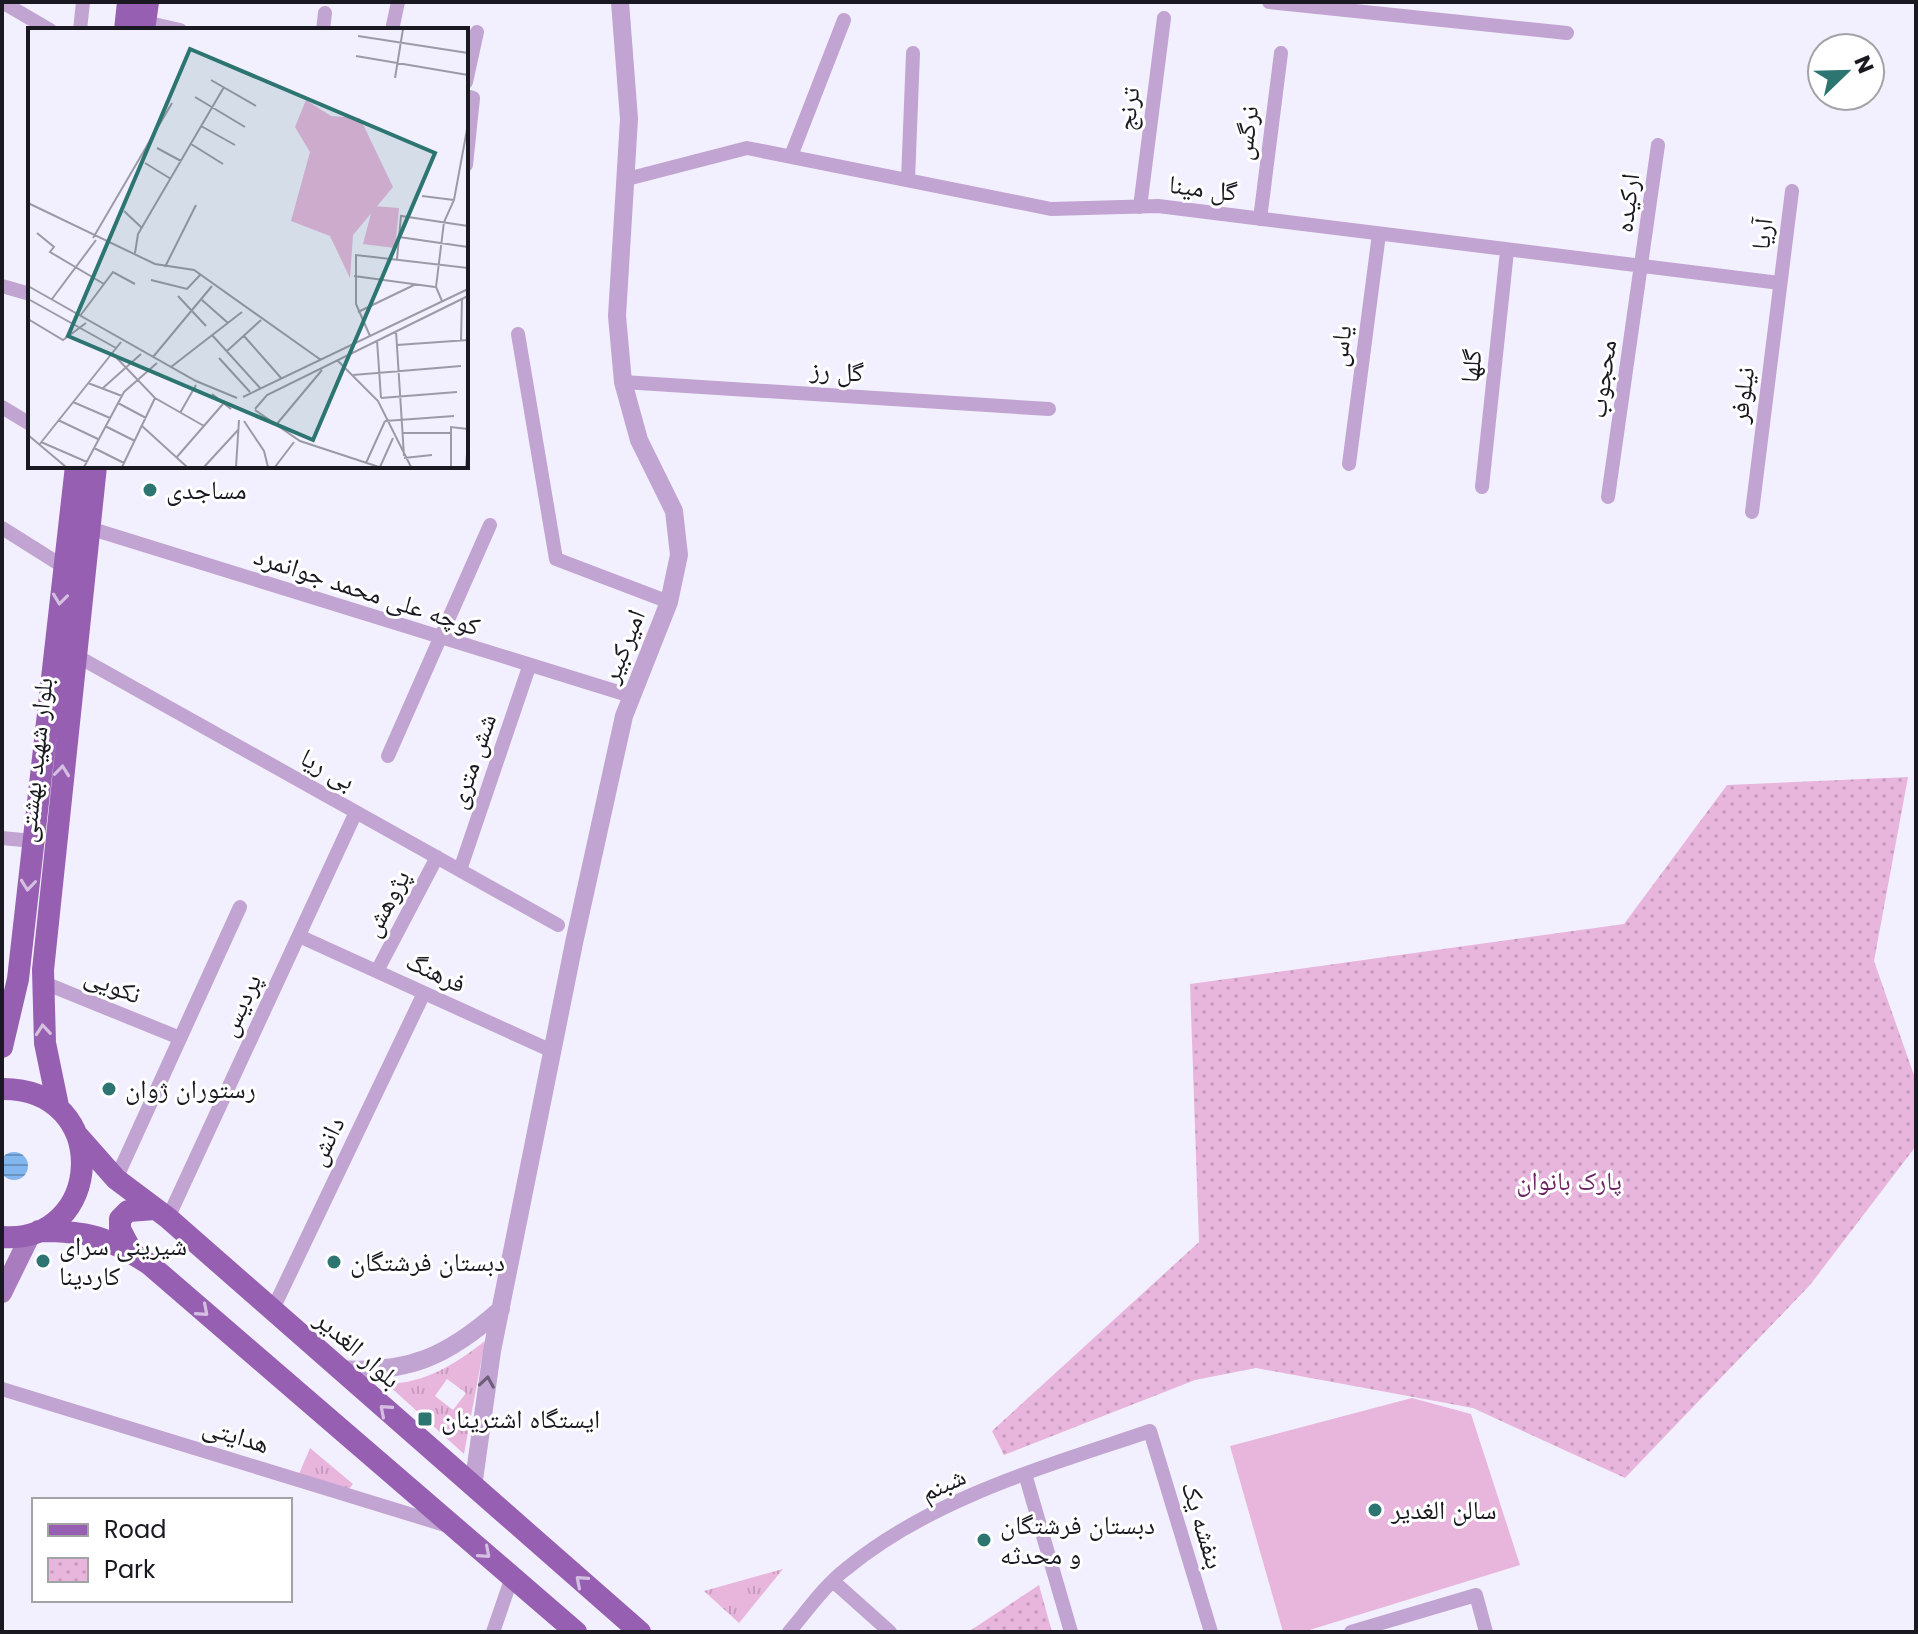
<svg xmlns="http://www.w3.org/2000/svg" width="1918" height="1634" font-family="Poppins,'Noto Naskh Arabic',sans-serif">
  <defs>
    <pattern id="grass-tufts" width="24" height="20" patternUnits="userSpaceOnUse" patternTransform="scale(2)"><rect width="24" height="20" fill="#e8b5dd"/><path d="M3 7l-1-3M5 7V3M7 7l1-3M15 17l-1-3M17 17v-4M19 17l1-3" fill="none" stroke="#c69bbd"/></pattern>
    <pattern id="park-dots" width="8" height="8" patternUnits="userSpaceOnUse" patternTransform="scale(2)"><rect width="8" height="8" fill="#e8b5dd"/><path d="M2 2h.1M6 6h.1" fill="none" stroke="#c69bbd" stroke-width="1.8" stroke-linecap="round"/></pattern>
    <pattern id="water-rules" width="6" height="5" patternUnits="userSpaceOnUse" patternTransform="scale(2)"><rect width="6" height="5" fill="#83b6ef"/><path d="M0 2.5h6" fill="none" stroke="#6a93c1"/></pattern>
  </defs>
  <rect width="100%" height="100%" fill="#f2f0fe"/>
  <path fill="url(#grass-tufts)" fill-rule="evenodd" d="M485 1341 464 1454 387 1384C426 1383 455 1364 485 1341ZM447 1379 466 1393 453 1410 435 1396Z
    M310 1448 353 1484 349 1489 299 1474Z
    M783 1569 739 1623 704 1591Z"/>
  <path fill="url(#park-dots)" d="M1908 777 1874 961 1916 1081V1146L1810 1285 1625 1478 1473 1408 1256 1368 1195 1380 1004 1455 992 1431 1199 1242 1190 984 1624 924 1727 785Z
    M1039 1585 1052 1632H968Z"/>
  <path fill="#e8b5dd" d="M1412 1398 1471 1414 1520 1565 1303 1632H1283L1230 1446Z"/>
  <path fill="url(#water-rules)" d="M0 1166a14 14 0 1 1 28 0a14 14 0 1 1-28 0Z"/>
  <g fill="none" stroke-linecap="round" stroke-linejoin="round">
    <path stroke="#c1a4d1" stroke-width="14" d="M2 2 50 30
      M1269 2 1567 33
      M145 22 180 30
      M80 30 83 2
      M323 30 325 13
      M392 30 398 2
      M466 82 477 32
      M466 96 473 98 466 165
      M791 156 844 20
      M627 179 747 148 1051 209 1158 206 1780 283
      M908 180 913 53
      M1140 207 1164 18
      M1260 219 1281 53
      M2 286 30 294
      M518 334 556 559 669 602
      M623 382 1049 409
      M2 407 30 424
      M1349 464 1379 234
      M1482 487 1507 251
      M1608 497 1658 145
      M1752 512 1792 191
      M2 528 64 567
      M89 528 631 696
      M75 655 558 925
      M388 756 490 525
      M2 838 33 841
      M460 870 529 667
      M299 936 552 1051
      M377 971 437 857
      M42 982 180 1038
      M116 1179 240 907
      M168 1218 356 812
      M272 1311 424 993
      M2 1389 445 1525
      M1025 1474 1071 1632
      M833 1581 890 1632
      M493 1632 512 1577
      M789 1632C807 1611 824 1586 846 1569 932 1498 1047 1466 1150 1431L1211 1632
      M1351 1632 1476 1595 1486 1632"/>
    <path stroke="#c1a4d1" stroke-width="18" d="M338 1369C409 1374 448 1356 501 1309
      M473 1487 492 1351 574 943 624 716 669 602 679 555 674 511 639 440 623 382 617 316 629 119 620 2"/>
    <path stroke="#a87cbf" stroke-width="20" d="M2 1293 31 1234"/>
    <path stroke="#965fb1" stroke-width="22" d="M125 30 128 2
      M144 30 148 2
      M2 1047 18 979 76 466
      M2 1089C113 1088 104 1245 2 1237
      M58 1106 45 1043 43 970 96 466
      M78 1136 116 1179 168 1218 640 1632
      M39 1231C88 1231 108 1237 149 1264L576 1632
      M132 1252 120 1229V1219L128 1211 155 1209"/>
  </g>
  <defs><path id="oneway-chevron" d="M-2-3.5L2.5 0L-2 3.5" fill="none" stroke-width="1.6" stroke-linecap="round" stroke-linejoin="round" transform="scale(2)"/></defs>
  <g stroke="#d5bfe0">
    <use href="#oneway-chevron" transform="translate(60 599) rotate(97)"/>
    <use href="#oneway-chevron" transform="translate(62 771) rotate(-84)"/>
    <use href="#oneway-chevron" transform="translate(28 885) rotate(96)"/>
    <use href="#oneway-chevron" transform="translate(43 1030) rotate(-95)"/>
    <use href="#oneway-chevron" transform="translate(203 1311) rotate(41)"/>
    <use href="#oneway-chevron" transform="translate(385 1410) rotate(-139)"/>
    <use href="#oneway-chevron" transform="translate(485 1553) rotate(41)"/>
    <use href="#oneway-chevron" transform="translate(581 1581) rotate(-139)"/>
  </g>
  <use stroke="#6e5e79" href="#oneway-chevron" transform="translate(487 1382) rotate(-81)"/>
  <g fill="#2c7571" stroke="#fff" stroke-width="3">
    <circle cx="150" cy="490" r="8"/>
    <circle cx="109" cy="1089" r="8"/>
    <circle cx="43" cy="1261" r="8"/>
    <circle cx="334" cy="1262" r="8"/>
    <rect x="417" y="1411" width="16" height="16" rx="4"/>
    <circle cx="1375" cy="1510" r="8"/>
    <circle cx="984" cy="1540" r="8"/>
  </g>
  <g text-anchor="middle" stroke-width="6" stroke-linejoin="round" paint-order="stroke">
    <g font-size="26" fill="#1a1921" stroke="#fff">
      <text transform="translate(1128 109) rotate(-83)" y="9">ترنج</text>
      <text transform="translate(1246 133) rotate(-83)" y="9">نرگس</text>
      <text transform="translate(1203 188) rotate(7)" y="9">گل مینا</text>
      <text transform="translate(1627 203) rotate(-83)" y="9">ارکیده</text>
      <text transform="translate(1762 234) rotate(-83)" y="9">آریا</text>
      <text transform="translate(1340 346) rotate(-83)" y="9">یاس</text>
      <text transform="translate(1471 366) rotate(-84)" y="9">گلها</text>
      <text transform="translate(837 371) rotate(4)" y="9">گل رز</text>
      <text transform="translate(1602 379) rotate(-82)" y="9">محجوب</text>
      <text transform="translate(1742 395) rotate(-83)" y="9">نیلوفر</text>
      <text transform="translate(367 591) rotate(18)" y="9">کوچه علی محمد جوانمرد</text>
      <text transform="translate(623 646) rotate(-68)" y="9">امیرکبیر</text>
      <text transform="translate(35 760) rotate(-84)" y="9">بلوار شهید بهشتی</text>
      <text transform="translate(472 761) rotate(-71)" y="9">شش متری</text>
      <text transform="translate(328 769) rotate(29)" y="9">بی ریا</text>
      <text transform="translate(386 903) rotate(-62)" y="9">پژوهش</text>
      <text transform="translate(436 972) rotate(25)" y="9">فرهنگ</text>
      <text transform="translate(113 985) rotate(22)" y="9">نکویی</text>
      <text transform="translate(240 1005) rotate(-65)" y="9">پردیس</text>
      <text transform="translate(326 1141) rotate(-64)" y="9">دانش</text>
      <text transform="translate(358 1349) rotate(41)" y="9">بلوار الغدیر</text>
      <text transform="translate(236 1435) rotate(17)" y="9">هدایتی</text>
      <text transform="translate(943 1484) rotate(-25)" y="9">شبنم</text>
      <text transform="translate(1203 1525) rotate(73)" y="9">بنفشه یک</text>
    </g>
    <g font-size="26" fill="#1a1921" stroke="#fff" text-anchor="start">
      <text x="166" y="499">مساجدی</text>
      <text x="125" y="1098">رستوران ژوان</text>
      <text x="59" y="1255">شیرینی سرای<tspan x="59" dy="30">کاردینا</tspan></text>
      <text x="350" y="1271">دبستان فرشتگان</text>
      <text x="441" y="1428">ایستگاه اشترینان</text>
      <text x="1391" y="1519">سالن الغدیر</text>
      <text x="1000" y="1534">دبستان فرشتگان<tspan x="1000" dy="30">و محدثه</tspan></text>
    </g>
    <g font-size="26" fill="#6d2563" stroke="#fff">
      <text x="1569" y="1190">پارک بانوان</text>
    </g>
  </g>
  <g transform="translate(28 28)">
    <rect width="440" height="440" fill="#f2f0fe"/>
    <path d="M278 72 303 88 332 90 365 159 325 207 322 250 302 208 263 193 282 124 267 99Z" fill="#e8b5dd"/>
    <path d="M345 178 371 180 367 220 335 216Z" fill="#e8b5dd"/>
    <path fill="none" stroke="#9c9aa6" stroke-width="2" d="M330 8 440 25M328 28 440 47M367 50 375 1M183 52 228 78M167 69 217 99M173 98 207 117M163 116 195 136M129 120 153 133M117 135 143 151M394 168 426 172M0 175 127 236 166 242 293 332M96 183 114 200M9 205 26 219 22 224 76 256M371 209 440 219M65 210 144 75M107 225 110 206 196 59M369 231 373 188 440 198M137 239 168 177M326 248 407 259M123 252 159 261 173 246M0 258 168 353 209 370M150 268 178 298M24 271 68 212M2 272 88 320M174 272 200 295M414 273 408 259 416 194 426 172 440 96M330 284 386 257M52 288 85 244 107 256M0 291 35 312 58 295M368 303 376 428M184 307 233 361M216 308 254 351M342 308 328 276V227L440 240M349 312 353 370M433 312 434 271M369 317 440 312M199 323 233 292M84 325 127 370 176 398M125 329 184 258M191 330 222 364M309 332 350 373 383 439M143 339 214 284M325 347 433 338M60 355 94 368M75 360 113 326M184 366 203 381M215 369 440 261M353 370 429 364M45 374 82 390M90 375 118 390M227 381 239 367 440 268M227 382 272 413 351 439M152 385 168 357M30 392 70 411M216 393 236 423 240 439M357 393 426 388M248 397 294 342M77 398 107 413M114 398 159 439M374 405H423M0 407 38 439M13 414 59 434M11 417 93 314M66 420 96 435M148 430 195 376M376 430 404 427M338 435 357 393M56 439 96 364 129 335M94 439 127 370M176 439 210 402M208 439 211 392M247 439 266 414M352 439 365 410M423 439V399L440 401M438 439 440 413"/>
    <path fill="#2c7571" fill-opacity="0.15" stroke="#2c7571" stroke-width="4" d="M162 21 407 125 285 412 40 308Z"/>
    <rect width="440" height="440" fill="none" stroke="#1a1921" stroke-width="4"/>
  </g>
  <rect width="1918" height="1634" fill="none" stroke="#1a1921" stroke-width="8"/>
  <rect x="32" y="1498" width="260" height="104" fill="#ffffff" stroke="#a3a3a6" stroke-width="2"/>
  <rect x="48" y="1524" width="40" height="12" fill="#965fb1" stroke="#a3a3a6" stroke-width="2"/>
  <text x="104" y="1538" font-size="24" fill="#1a1921">Road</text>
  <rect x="48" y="1558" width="40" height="24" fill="url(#park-dots)" stroke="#a3a3a6" stroke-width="2"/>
  <text x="104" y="1578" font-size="24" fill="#1a1921">Park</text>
  <g transform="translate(1846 72) rotate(67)"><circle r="38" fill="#ffffff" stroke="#a3a3a6" stroke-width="2"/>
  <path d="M0-6L14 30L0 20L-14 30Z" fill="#2c7571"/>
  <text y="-12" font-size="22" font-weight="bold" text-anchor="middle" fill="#1a1921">N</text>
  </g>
</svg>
